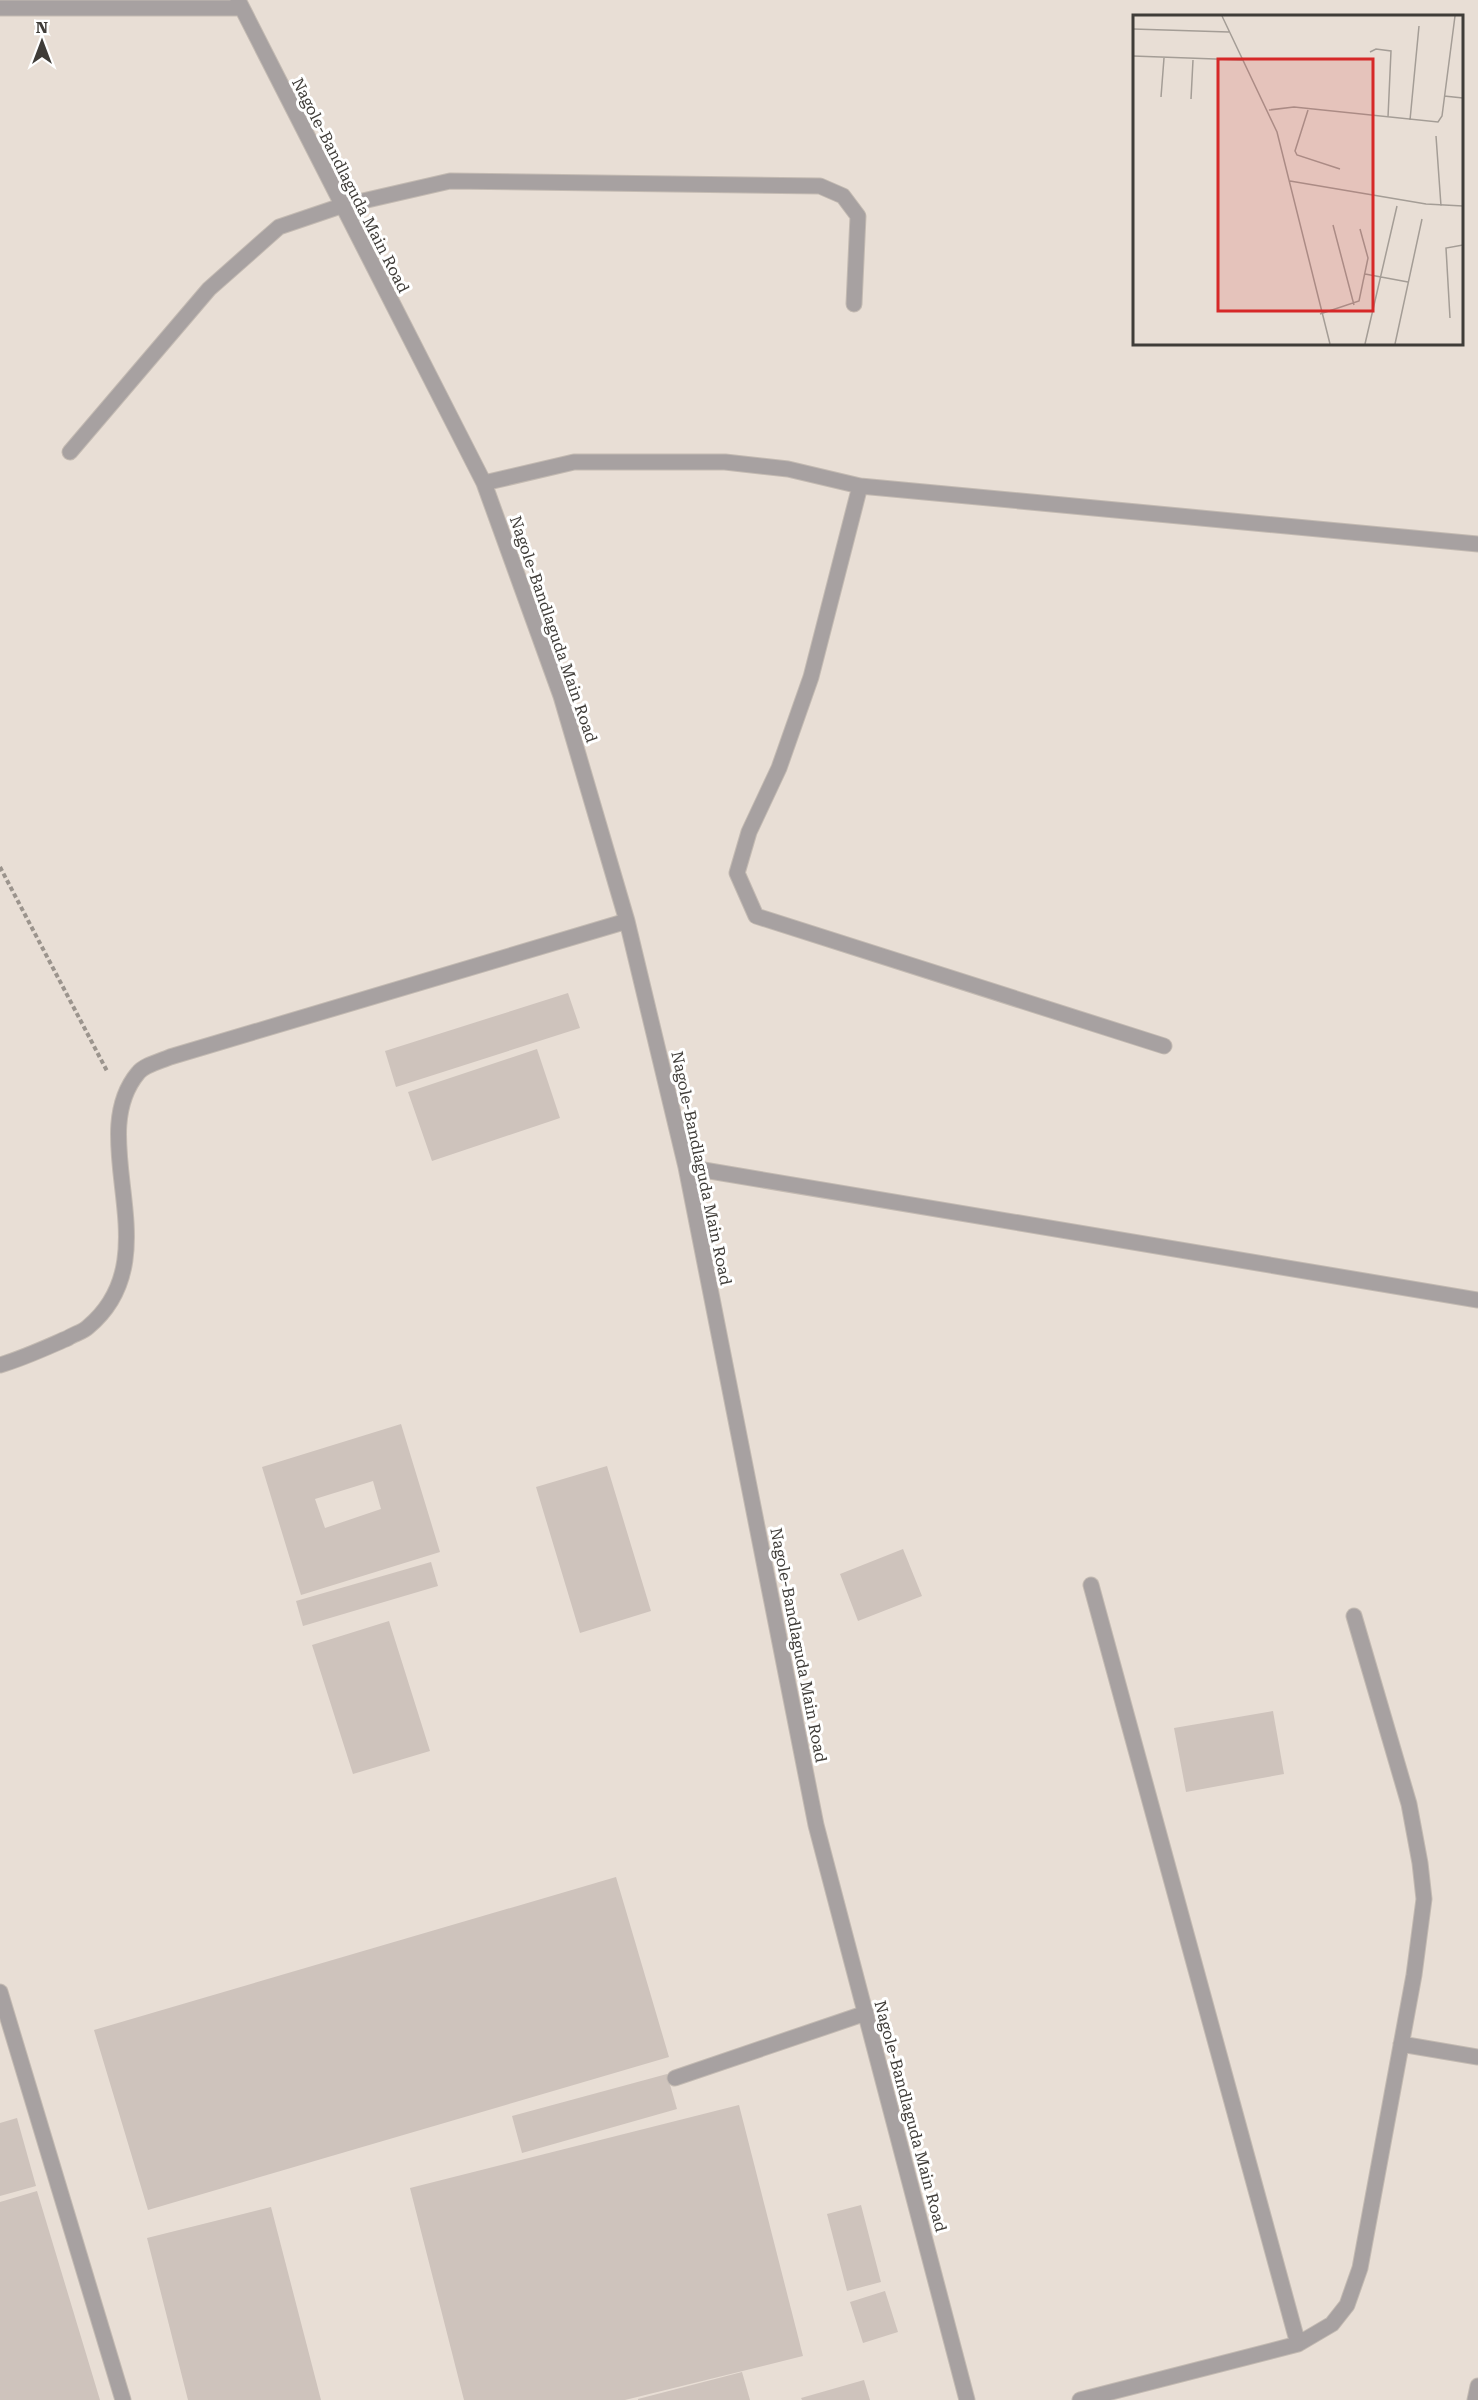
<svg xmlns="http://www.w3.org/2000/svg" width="1478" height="2400" font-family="'Roboto Serif',serif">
  <rect width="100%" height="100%" fill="#e8ded5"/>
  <path fill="#cec3bc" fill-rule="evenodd" d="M568 993 580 1028 396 1087 385 1051Z
    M537 1049 560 1118 432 1161 408 1092Z
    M401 1424 440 1552 301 1595 262 1467ZM373 1481 381 1509 325 1528 315 1499Z
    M607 1466 651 1611 580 1633 536 1487Z
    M903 1549 922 1596 858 1621 840 1574Z
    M431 1562 438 1586 303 1626 296 1601Z
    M389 1621 430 1751 353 1774 312 1645Z
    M1273 1711 1284 1774 1186 1792 1174 1728Z
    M616 1877 669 2057 148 2210 94 2030Z
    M667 2074 677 2109 522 2153 512 2116Z
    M739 2105 803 2356 625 2400H464L410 2188Z
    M17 2118 36 2186 0 2196V2123Z
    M37 2191 100 2400H0V2202Z
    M861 2205 881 2282 847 2291 827 2214Z
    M271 2207 321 2400H188L147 2238Z
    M885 2291 898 2332 863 2343 850 2302Z
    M742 2372 750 2400H638V2399Z
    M864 2380 870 2400H802L801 2398Z"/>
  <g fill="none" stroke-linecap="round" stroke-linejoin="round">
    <defs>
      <path id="minor" d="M238 0 484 483 561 696 627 921 686 1167 816 1825 967 2400
        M0 8H242
        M70 452 209 289 279 227 341 206 450 181 820 186 843 196 858 216 854 304
        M484 483 574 462H725L788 469 860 486 1478 544
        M860 486 811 677 779 768 749 832 737 873 756 916 1164 1046
        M686 1167 1478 1300
        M0 1365C24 1358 45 1348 68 1338 74 1334 83 1332 88 1327 173 1256 82 1140 138 1073 144 1065 161 1061 170 1057L627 921
        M1091 1585 1298 2344
        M0 1992 123 2400
        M1401 2044 1478 2057
        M675 2078 866 2013
        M1080 2400 1298 2344 1332 2324 1347 2305 1360 2268 1414 1975 1424 1899 1420 1863 1409 1804 1354 1616
        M1475 2400 1478 2386"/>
    </defs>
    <use href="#minor" stroke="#c3bab2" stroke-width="17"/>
    <path stroke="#9b948d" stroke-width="4" stroke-dasharray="4.5 3" stroke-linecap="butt" d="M0 867 107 1071"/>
    <use href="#minor" stroke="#a7a1a1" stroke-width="15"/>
  </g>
  <g text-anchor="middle" stroke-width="6" stroke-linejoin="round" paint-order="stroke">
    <g font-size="16" fill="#3f3c38" stroke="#fff">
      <text transform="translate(351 185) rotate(63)" y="6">Nagole-Bandlaguda Main Road</text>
      <text transform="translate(554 629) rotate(71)" y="6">Nagole-Bandlaguda Main Road</text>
      <text transform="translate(702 1168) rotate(78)" y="6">Nagole-Bandlaguda Main Road</text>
      <text transform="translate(799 1645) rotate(79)" y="6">Nagole-Bandlaguda Main Road</text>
      <text transform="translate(911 2116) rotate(75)" y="6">Nagole-Bandlaguda Main Road</text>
    </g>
  </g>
  <g transform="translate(1133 15)">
    <rect width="330" height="330" fill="#e8ded5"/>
    <path fill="none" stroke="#a49d96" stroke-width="1.5" d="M89 1 144 117 197 329M0 14 96 17M237 37 243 34 258 36 255 102M0 41 110 45M311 81 330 83M28 82 31 43M58 84 60 45M136 95 161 92 305 107 309 101 322 1M175 95 162 136 164 140 207 154M277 105 286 11M303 121 308 191M157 166 293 189 330 191M200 210 221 290M232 259 275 267M187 299 226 286 235 243 227 214M317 303 313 233 330 230M232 329 264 191M262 329 289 204"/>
    <path fill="#d62828" fill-opacity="0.15" stroke="#d62828" stroke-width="3" d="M85 44H240V296H85Z"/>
    <rect width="330" height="330" fill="none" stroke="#3f3c38" stroke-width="3"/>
  </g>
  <g transform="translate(42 42)" stroke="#ffffff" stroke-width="4.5" paint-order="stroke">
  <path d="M0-4.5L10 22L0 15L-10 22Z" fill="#3f3c38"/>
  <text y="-9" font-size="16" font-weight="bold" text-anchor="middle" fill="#3f3c38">N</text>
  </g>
</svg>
